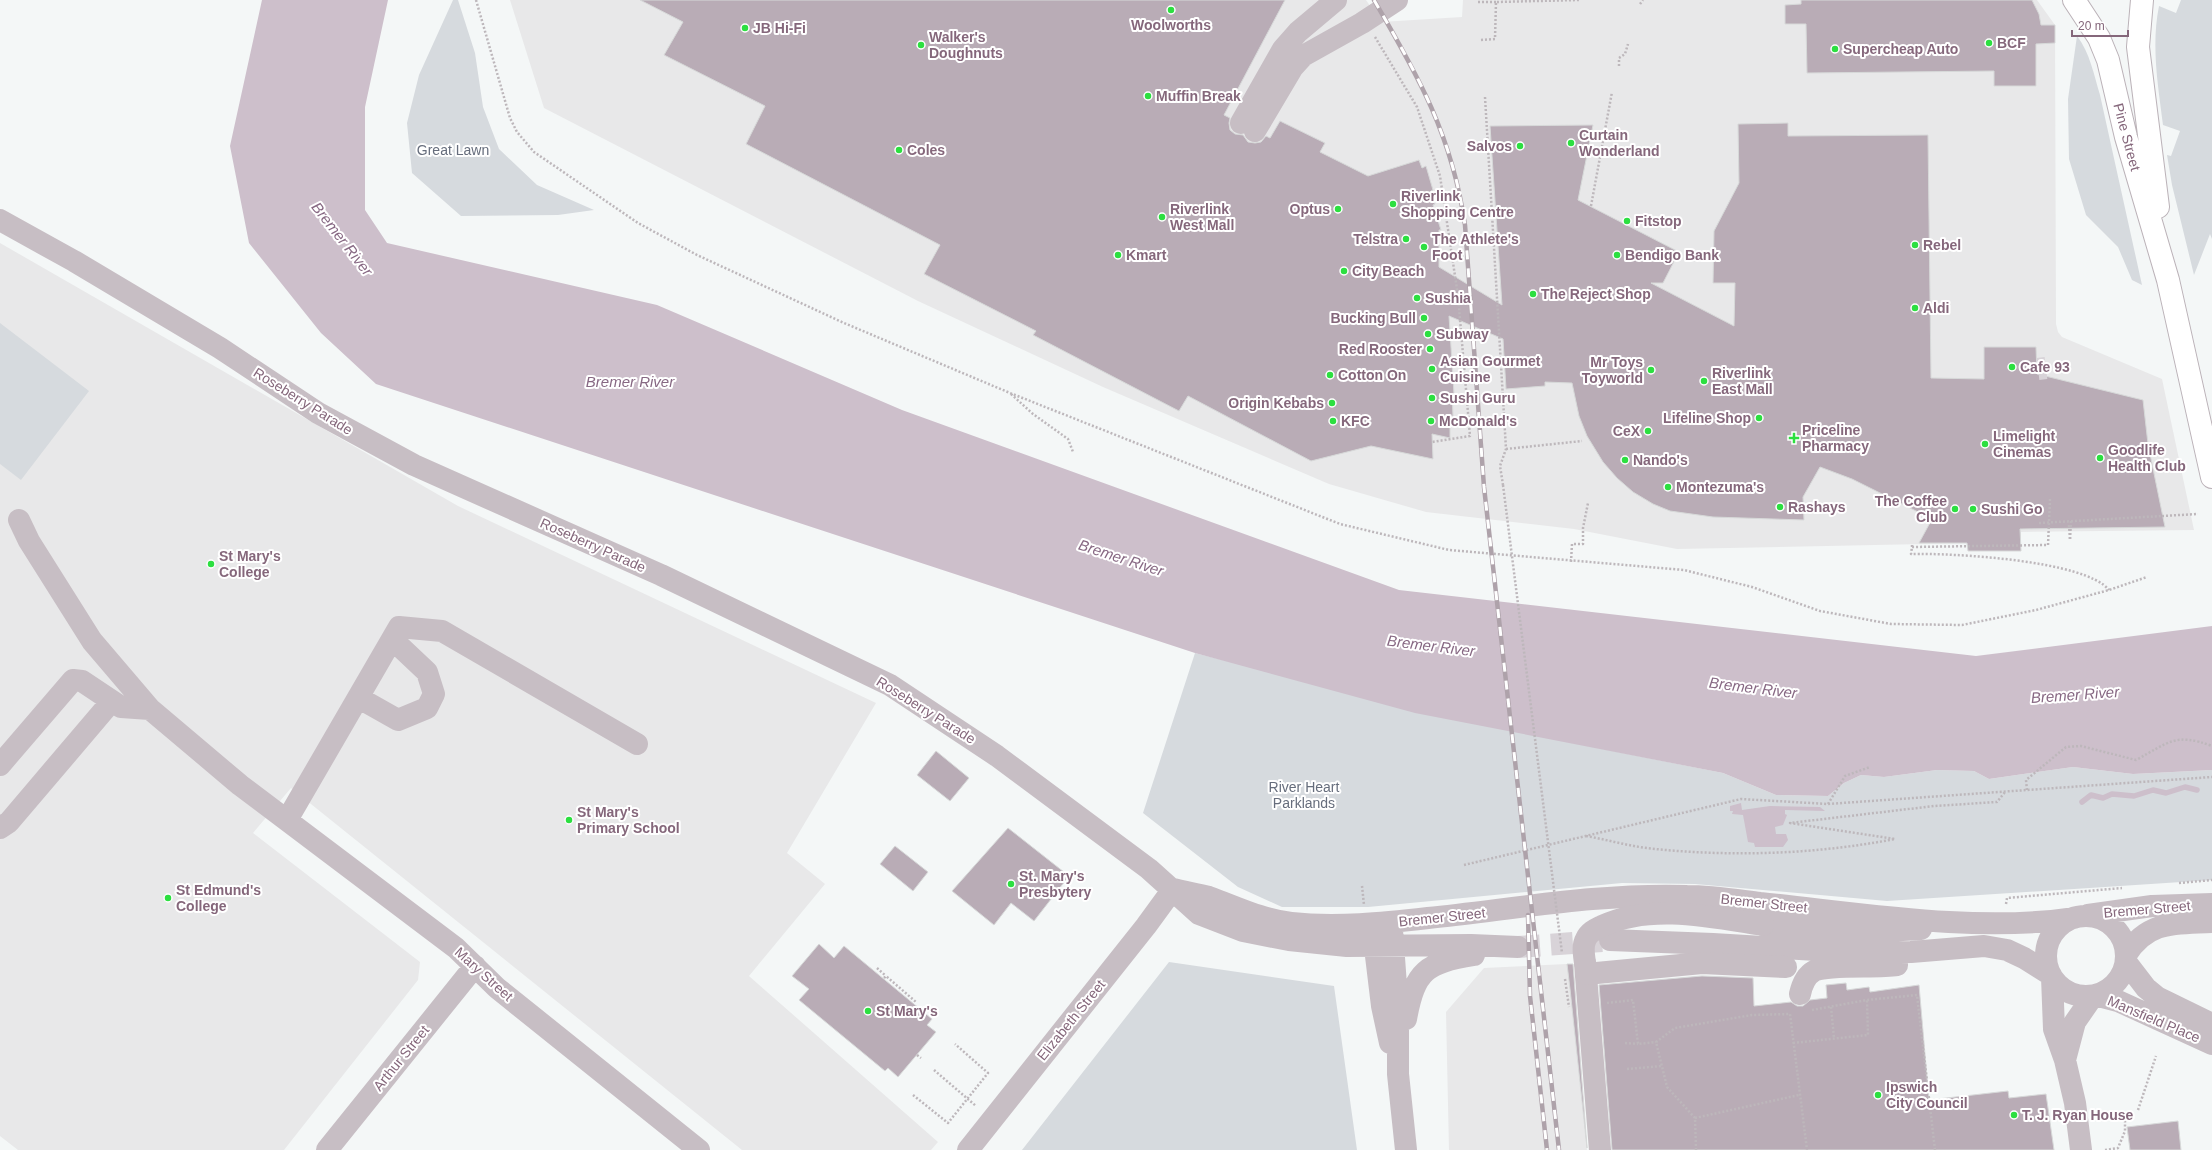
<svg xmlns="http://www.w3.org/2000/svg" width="2212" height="1150" font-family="Arial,sans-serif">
  <rect width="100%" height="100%" fill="#f4f7f7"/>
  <path fill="#e8e8e9" d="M510 0H1366L1381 22 1462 17 1463 0H2037L2055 25 2056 324 2058 332 2062 337 2162 379 2194 530 2021 532V542L1677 549 1574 529 1426 512 1329 484 1103 387 918 301 544 108Z
    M0 243 458 506 876 703 787 853 825 884 749 976 938 1142 931 1150H742L291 788 253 833 420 962 418 980 284 1150H18L0 1136Z
    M1567 964 1587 1150H1449L1446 1012 1484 968Z"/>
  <path fill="#d6dade" d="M453 0H458L475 53 483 107 499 149 537 185 594 210 558 215 461 216 412 173 407 123 419 75Z
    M2181 0H2212V239L2210 234 2194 275 2172 185 2167 155 2171 156 2180 131 2163 125C2158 85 2151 46 2159 6L2176 13Z
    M2077 36C2090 53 2094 75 2100 95L2142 285 2132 280 2118 247 2086 215 2069 159 2068 99Z
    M0 323 89 391 21 480 0 464Z
    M1195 653 1472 723 1723 773 1776 795 1828 796 1844 783 1861 775 1884 777 1937 770 1974 771 1989 779 2073 767 2133 774 2212 770V880L1887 901 1695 884 1622 883 1368 907H1282L1238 887 1143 813Z
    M1169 962 1334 986 1357 1150H1022Z"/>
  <path fill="#cdbfcb" d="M262 0H388L365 107V210L387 243 657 305 902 410 1399 590 1976 656 2212 626V770L2133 774 2073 767 1989 779 1974 771 1937 770 1884 777 1861 775 1844 783 1828 796 1776 795 1723 773 1415 713 1195 653 376 384 321 333 249 243 230 146Z
    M1741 803 1742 810 1770 806 1820 807 1825 811 1785 810V814L1787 815 1783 825 1775 827 1776 834H1786L1788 840 1783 847H1755L1754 843 1748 842 1743 815 1732 814 1733 811H1730V806Z"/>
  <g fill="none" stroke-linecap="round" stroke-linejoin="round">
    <path stroke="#cdbfcb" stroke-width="5.5" d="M2082 802 2091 795 2103 798 2112 794 2134 796 2153 790 2166 793 2185 787 2197 790"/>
  </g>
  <path fill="#b9acb6" stroke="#d7d9d9" d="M640 0H1285L1224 115 1230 118 1229 123 1230 130 1235 134 1243 135 1248 142 1255 143 1261 142 1266 136 1270 138 1280 121 1325 143 1320 152 1368 176 1419 160 1422 168 1426 166 1433 190 1431 191 1435 204 1433 205 1441 230H1439V267L1502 305 1490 126 1593 125 1578 200 1679 252 1663 283H1651L1734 326 1735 283H1713L1714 231 1739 183 1738 124 1788 123V136L1928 135 1931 378 1984 379V347H2036L2037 374 2143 400 2148 444 2165 527 2020 529 2021 551H1968L1967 543H1919L1932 519 1852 479 1820 467 1803 497 1804 520 1713 517 1670 511 1653 504 1633 492 1617 478 1603 462 1587 436 1579 416 1572 383 1545 382V386L1506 389 1503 339 1449 316 1454 394H1452L1453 416 1450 417V438L1432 434 1433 459 1371 446 1311 461 1188 396 1179 411 1033 335 1036 331 924 274 940 245 746 144 765 106 664 55 683 22Z
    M1801 0H2032L2039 14 2041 25H2055V43L2036 44V86H1994V71L1807 73 1806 24H1785V5L1801 4Z
    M936 751 969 778 950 801 917 775Z
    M1008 828 1069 876 1034 921 1011 903 994 925 952 891Z
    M895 846 928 872 913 891 880 864Z
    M819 944 834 958 844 946 932 1019 927 1025 936 1032 898 1077 888 1068 885 1071 799 1000 809 989 792 976Z
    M1567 964H1573L1587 1148 1570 989Z
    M1702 976 1753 978 1754 1006 1791 1002 1797 1006H1803L1810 1000 1827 998 1826 985 1846 983 1847 990 1869 987 1870 992 1919 985 1929 1100 2008 1091 2009 1098 2046 1094 2054 1150H1612L1599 985Z
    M2178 1121 2181 1150H2130L2127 1127Z"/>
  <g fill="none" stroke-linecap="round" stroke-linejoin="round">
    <path stroke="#d8d3d8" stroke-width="22" stroke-dasharray="22 11" stroke-linecap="butt" d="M2038 369 2046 368
      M1518 947 1602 941"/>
    <defs>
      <path id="major" d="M2074 0 2099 38 2108 60 2126 137 2168 280 2212 477
        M2142 0 2138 47 2158 207"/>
    </defs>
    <use href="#major" stroke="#bbb2b8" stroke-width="24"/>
    <path stroke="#bdb7bb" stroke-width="2.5" stroke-dasharray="2 2" stroke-linecap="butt" d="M476 0 510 118 517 132 534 152 638 223 697 255 844 323 1010 393 1340 524 1449 550 1684 570 1752 587 1820 611 1891 624 1962 625 2036 610 2109 590 2147 577
      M1478 2H1496
      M1640 4 1643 0
      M1375 37 1417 107 1440 176 1458 296 1470 436 1432 442
      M1481 40 1495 39 1496 2 1580 0
      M1619 66V58L1625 54 1628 44
      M1485 97 1506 449 1500 466 1503 485
      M1591 206 1612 92
      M1011 394 1033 414 1068 439 1073 452
      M1506 449 1582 441
      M2050 499 2048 545 1912 547 1911 554C1951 553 2085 560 2109 590
      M2162 516 2198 514
      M2069 525 2070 539
      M1912 547V543
      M1571 562 1572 544H1583V528L1588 503
      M2027 790 2026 780 2066 747 2081 746 2136 760C2168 743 2175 732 2212 746
      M1828 804 1845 776 1870 767
      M1586 836C1609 840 1632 847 1655 849 1735 857 1817 854 1895 839L1790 823 1934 806 1997 802 2005 792
      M1464 865 1741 799 1828 804 2212 777
      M2179 883 2212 880
      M1362 886 1364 905
      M2006 904 2007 898 2122 888
      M877 968 886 976
      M884 978 886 976 916 1002
      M1607 1003 1633 1000 1638 1044 1656 1042
      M1831 1007 1834 1038
      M1812 1010 1867 1000 1917 995 1935 1150
      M1625 1043 1638 1044
      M1793 1043 1868 1035 1867 1000
      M917 1055 921 1058
      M1627 1069 1662 1066
      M934 1070 976 1106
      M913 1095 948 1123 988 1073 955 1044
      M2138 1110 2156 1056
      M1695 1118 1799 1095
      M1696 1150 1695 1118 1667 1087 1656 1042 1675 1028 1752 1015 1790 1014 1807 1150
      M2105 1150 2118 1148 2125 1131V1111"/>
    <path stroke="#c7bec4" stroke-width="22" d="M1241 123 1283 49 1298 32 1336 0
      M1255 131 1293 67 1303 56 1362 23 1397 0
      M0 220 74 261 220 348 318 413 414 465 661 575 890 685 997 756 1149 869 1199 914 1243 931 1289 940 1347 946 1471 945 1518 947
      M19 520 29 541 92 641 150 709 240 785 456 948 497 988 699 1150
      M359 698 398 720 427 708 434 694 427 672 392 639
      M0 765 73 680 82 681 121 707 150 709
      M287 820 399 627 442 631 637 744
      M0 828 9 822 111 702
      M1173 889C1185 892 1197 894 1209 897 1237 907 1260 919 1291 923 1336 928 1384 923 1428 918 1514 909 1601 893 1687 896 1712 896 1736 900 1760 903 1859 913 1976 933 2074 918
      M2088 915 2152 906 2212 904
      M2046 956a40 40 0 1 1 80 0a40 40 0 1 1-80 0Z
      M1763 925 1847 933 1921 929
      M1392 930 1398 1013V1074L1406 1150
      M1373 931 1382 1006 1390 1043
      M1610 940 1713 944 1867 953 1911 952 1984 946 2007 950 2024 958 2051 975
      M2126 955C2148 920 2175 924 2212 922
      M2126 962 2146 988 2157 997 2212 1024
      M1585 963 1600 1150
      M2052 977 2054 1029 2065 1060 2075 1103 2081 1150
      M1800 994C1802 985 1805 976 1814 971 1827 964 1877 968 1897 965
      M2095 995 2118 1001 2212 1044
      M1406 1019C1415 970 1426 963 1474 955
      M2065 1060 2075 1022 2093 996
      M327 1150 475 966
      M968 1150 1146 926 1173 889"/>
    <use href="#major" stroke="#fff" stroke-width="22"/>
    <defs>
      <path id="rail" d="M1374 0C1419 77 1452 136 1465 225L1484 487 1559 1150
        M1528 915 1530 996 1547 1150"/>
    </defs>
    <use href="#rail" stroke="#aea2aa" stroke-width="4.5"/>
    <use href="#rail" stroke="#fff" stroke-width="3" stroke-dasharray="9" stroke-linecap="butt"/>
    <path stroke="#bdb7bb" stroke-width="2.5" stroke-dasharray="2 2" stroke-linecap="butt" d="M1503 485 1562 953
      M2039 523 2162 516
      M2070 539 2071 521
      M1565 979 1569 1007"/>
    <path stroke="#c7bec4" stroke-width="22" d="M1585 963C1584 955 1582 946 1586 939 1589 932 1596 929 1602 926 1651 903 1712 917 1763 925
      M1586 974 1702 963 1786 967"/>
  </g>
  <g fill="#2cdf40" stroke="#fff" stroke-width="1.5">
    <circle cx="1171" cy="10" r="4"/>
    <circle cx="745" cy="28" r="4"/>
    <circle cx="1989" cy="43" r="4"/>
    <circle cx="921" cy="45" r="4"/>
    <circle cx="1835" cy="49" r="4"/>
    <circle cx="1148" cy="96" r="4"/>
    <circle cx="1571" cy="143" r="4"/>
    <circle cx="1520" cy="146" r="4"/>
    <circle cx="899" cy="150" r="4"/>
    <circle cx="1393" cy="204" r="4"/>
    <circle cx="1338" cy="209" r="4"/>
    <circle cx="1162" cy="217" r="4"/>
    <circle cx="1627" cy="221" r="4"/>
    <circle cx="1406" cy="239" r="4"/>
    <circle cx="1915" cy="245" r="4"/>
    <circle cx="1424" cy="247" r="4"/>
    <circle cx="1118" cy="255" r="4"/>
    <circle cx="1617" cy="255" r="4"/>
    <circle cx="1344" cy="271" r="4"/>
    <circle cx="1533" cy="294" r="4"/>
    <circle cx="1417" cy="298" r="4"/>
    <circle cx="1915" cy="308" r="4"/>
    <circle cx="1424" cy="318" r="4"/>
    <circle cx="1428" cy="334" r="4"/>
    <circle cx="1430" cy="349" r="4"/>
    <circle cx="2012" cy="367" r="4"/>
    <circle cx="1432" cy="369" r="4"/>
    <circle cx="1651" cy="370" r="4"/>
    <circle cx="1330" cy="375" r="4"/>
    <circle cx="1704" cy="381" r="4"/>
    <circle cx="1432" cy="398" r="4"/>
    <circle cx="1332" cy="403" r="4"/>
    <circle cx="1759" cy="418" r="4"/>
    <circle cx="1333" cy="421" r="4"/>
    <circle cx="1431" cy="421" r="4"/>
    <circle cx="1648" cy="431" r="4"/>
    <path d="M1792 432h4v4h4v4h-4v4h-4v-4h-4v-4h4z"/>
    <circle cx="1985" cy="444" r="4"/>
    <circle cx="2100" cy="458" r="4"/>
    <circle cx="1625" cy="460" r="4"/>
    <circle cx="1668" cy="487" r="4"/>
    <circle cx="1780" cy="507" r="4"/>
    <circle cx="1955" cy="509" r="4"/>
    <circle cx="1973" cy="509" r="4"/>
    <circle cx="211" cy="564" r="4"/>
    <circle cx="569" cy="820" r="4"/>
    <circle cx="1011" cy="884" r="4"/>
    <circle cx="168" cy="898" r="4"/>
    <circle cx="868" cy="1011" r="4"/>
    <circle cx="1878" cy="1095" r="4"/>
    <circle cx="2014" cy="1115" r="4"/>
  </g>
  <g text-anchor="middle" stroke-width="4" stroke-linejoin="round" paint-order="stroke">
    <g font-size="14" font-weight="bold" fill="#85677b" stroke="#fff" text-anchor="start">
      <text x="1171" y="30" text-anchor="middle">Woolworths</text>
      <text x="753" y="33">JB Hi-Fi</text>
      <text x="929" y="42">Walker's<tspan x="929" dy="16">Doughnuts</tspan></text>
      <text x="1997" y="48">BCF</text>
      <text x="1843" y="54">Supercheap Auto</text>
      <text x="1156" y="101">Muffin Break</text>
      <text x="1579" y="140">Curtain<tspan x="1579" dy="16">Wonderland</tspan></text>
      <text x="1512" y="151" text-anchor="end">Salvos</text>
      <text x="907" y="155">Coles</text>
      <text x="1401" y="201">Riverlink<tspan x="1401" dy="16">Shopping Centre</tspan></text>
      <text x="1170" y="214">Riverlink<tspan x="1170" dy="16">West Mall</tspan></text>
      <text x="1330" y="214" text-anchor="end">Optus</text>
      <text x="1635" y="226">Fitstop</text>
      <text x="1398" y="244" text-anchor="end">Telstra</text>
      <text x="1432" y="244">The Athlete's<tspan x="1432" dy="16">Foot</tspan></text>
      <text x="1923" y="250">Rebel</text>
      <text x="1126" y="260">Kmart</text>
      <text x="1625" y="260">Bendigo Bank</text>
      <text x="1352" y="276">City Beach</text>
      <text x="1541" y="299">The Reject Shop</text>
      <text x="1425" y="303">Sushia</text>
      <text x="1923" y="313">Aldi</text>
      <text x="1416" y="323" text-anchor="end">Bucking Bull</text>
      <text x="1436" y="339">Subway</text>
      <text x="1422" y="354" text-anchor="end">Red Rooster</text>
      <text x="1440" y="366">Asian Gourmet<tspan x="1440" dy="16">Cuisine</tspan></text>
      <text x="1643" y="367" text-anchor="end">Mr Toys<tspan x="1643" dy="16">Toyworld</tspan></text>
      <text x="2020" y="372">Cafe 93</text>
      <text x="1712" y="378">Riverlink<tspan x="1712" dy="16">East Mall</tspan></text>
      <text x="1338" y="380">Cotton On</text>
      <text x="1440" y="403">Sushi Guru</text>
      <text x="1324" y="408" text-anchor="end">Origin Kebabs</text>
      <text x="1751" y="423" text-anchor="end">Lifeline Shop</text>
      <text x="1341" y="426">KFC</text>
      <text x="1439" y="426">McDonald's</text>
      <text x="1802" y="435">Priceline<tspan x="1802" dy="16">Pharmacy</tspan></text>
      <text x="1640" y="436" text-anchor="end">CeX</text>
      <text x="1993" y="441">Limelight<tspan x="1993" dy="16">Cinemas</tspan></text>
      <text x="2108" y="455">Goodlife<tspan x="2108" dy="16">Health Club</tspan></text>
      <text x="1633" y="465">Nando's</text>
      <text x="1676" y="492">Montezuma's</text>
      <text x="1947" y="506" text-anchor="end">The Coffee<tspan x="1947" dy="16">Club</tspan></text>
      <text x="1788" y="512">Rashays</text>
      <text x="1981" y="514">Sushi Go</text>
      <text x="219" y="561">St Mary's<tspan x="219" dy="16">College</tspan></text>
      <text x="577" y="817">St Mary's<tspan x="577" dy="16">Primary School</tspan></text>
      <text x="1019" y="881">St. Mary's<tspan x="1019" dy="16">Presbytery</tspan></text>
      <text x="176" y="895">St Edmund's<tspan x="176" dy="16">College</tspan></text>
      <text x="876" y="1016">St Mary's</text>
      <text x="1886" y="1092">Ipswich<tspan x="1886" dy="16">City Council</tspan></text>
      <text x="2022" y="1120">T. J. Ryan House</text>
    </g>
    <g font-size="14" fill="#85677b" stroke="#fff">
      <text transform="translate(2127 137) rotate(75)" y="5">Pine Street</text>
      <text transform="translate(303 401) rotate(32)" y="5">Roseberry Parade</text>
      <text transform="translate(593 545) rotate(24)" y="5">Roseberry Parade</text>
      <text transform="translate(926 710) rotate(32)" y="5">Roseberry Parade</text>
      <text transform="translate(1764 903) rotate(6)" y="5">Bremer Street</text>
      <text transform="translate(2147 909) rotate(-5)" y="5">Bremer Street</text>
      <text transform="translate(1442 917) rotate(-6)" y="5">Bremer Street</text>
      <text transform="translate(484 974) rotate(42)" y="5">Mary Street</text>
      <text transform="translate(2154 1019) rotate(23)" y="5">Mansfield Place</text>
      <text transform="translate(1071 1020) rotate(-51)" y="5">Elizabeth Street</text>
      <text transform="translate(401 1058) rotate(-51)" y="5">Arthur Street</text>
    </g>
    <g font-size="14" fill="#666d7c" stroke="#fff">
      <text x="453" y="155">Great Lawn</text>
      <text x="1304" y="792">River Heart<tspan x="1304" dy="16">Parklands</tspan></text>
    </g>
    <g font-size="15" font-style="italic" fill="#876883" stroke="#fff">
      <text transform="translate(342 239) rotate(52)" y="5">Bremer River</text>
      <text x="630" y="387">Bremer River</text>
      <text transform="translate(1121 558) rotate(18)" y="5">Bremer River</text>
      <text transform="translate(1431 646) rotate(7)" y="5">Bremer River</text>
      <text transform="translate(1753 688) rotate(7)" y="5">Bremer River</text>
      <text transform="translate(2075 695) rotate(-4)" y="5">Bremer River</text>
    </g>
  </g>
  <path d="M2072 30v6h56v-6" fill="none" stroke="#85677b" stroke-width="2"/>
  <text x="2078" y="30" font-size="12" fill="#85677b" stroke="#ffffff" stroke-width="3" paint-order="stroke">20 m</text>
</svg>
